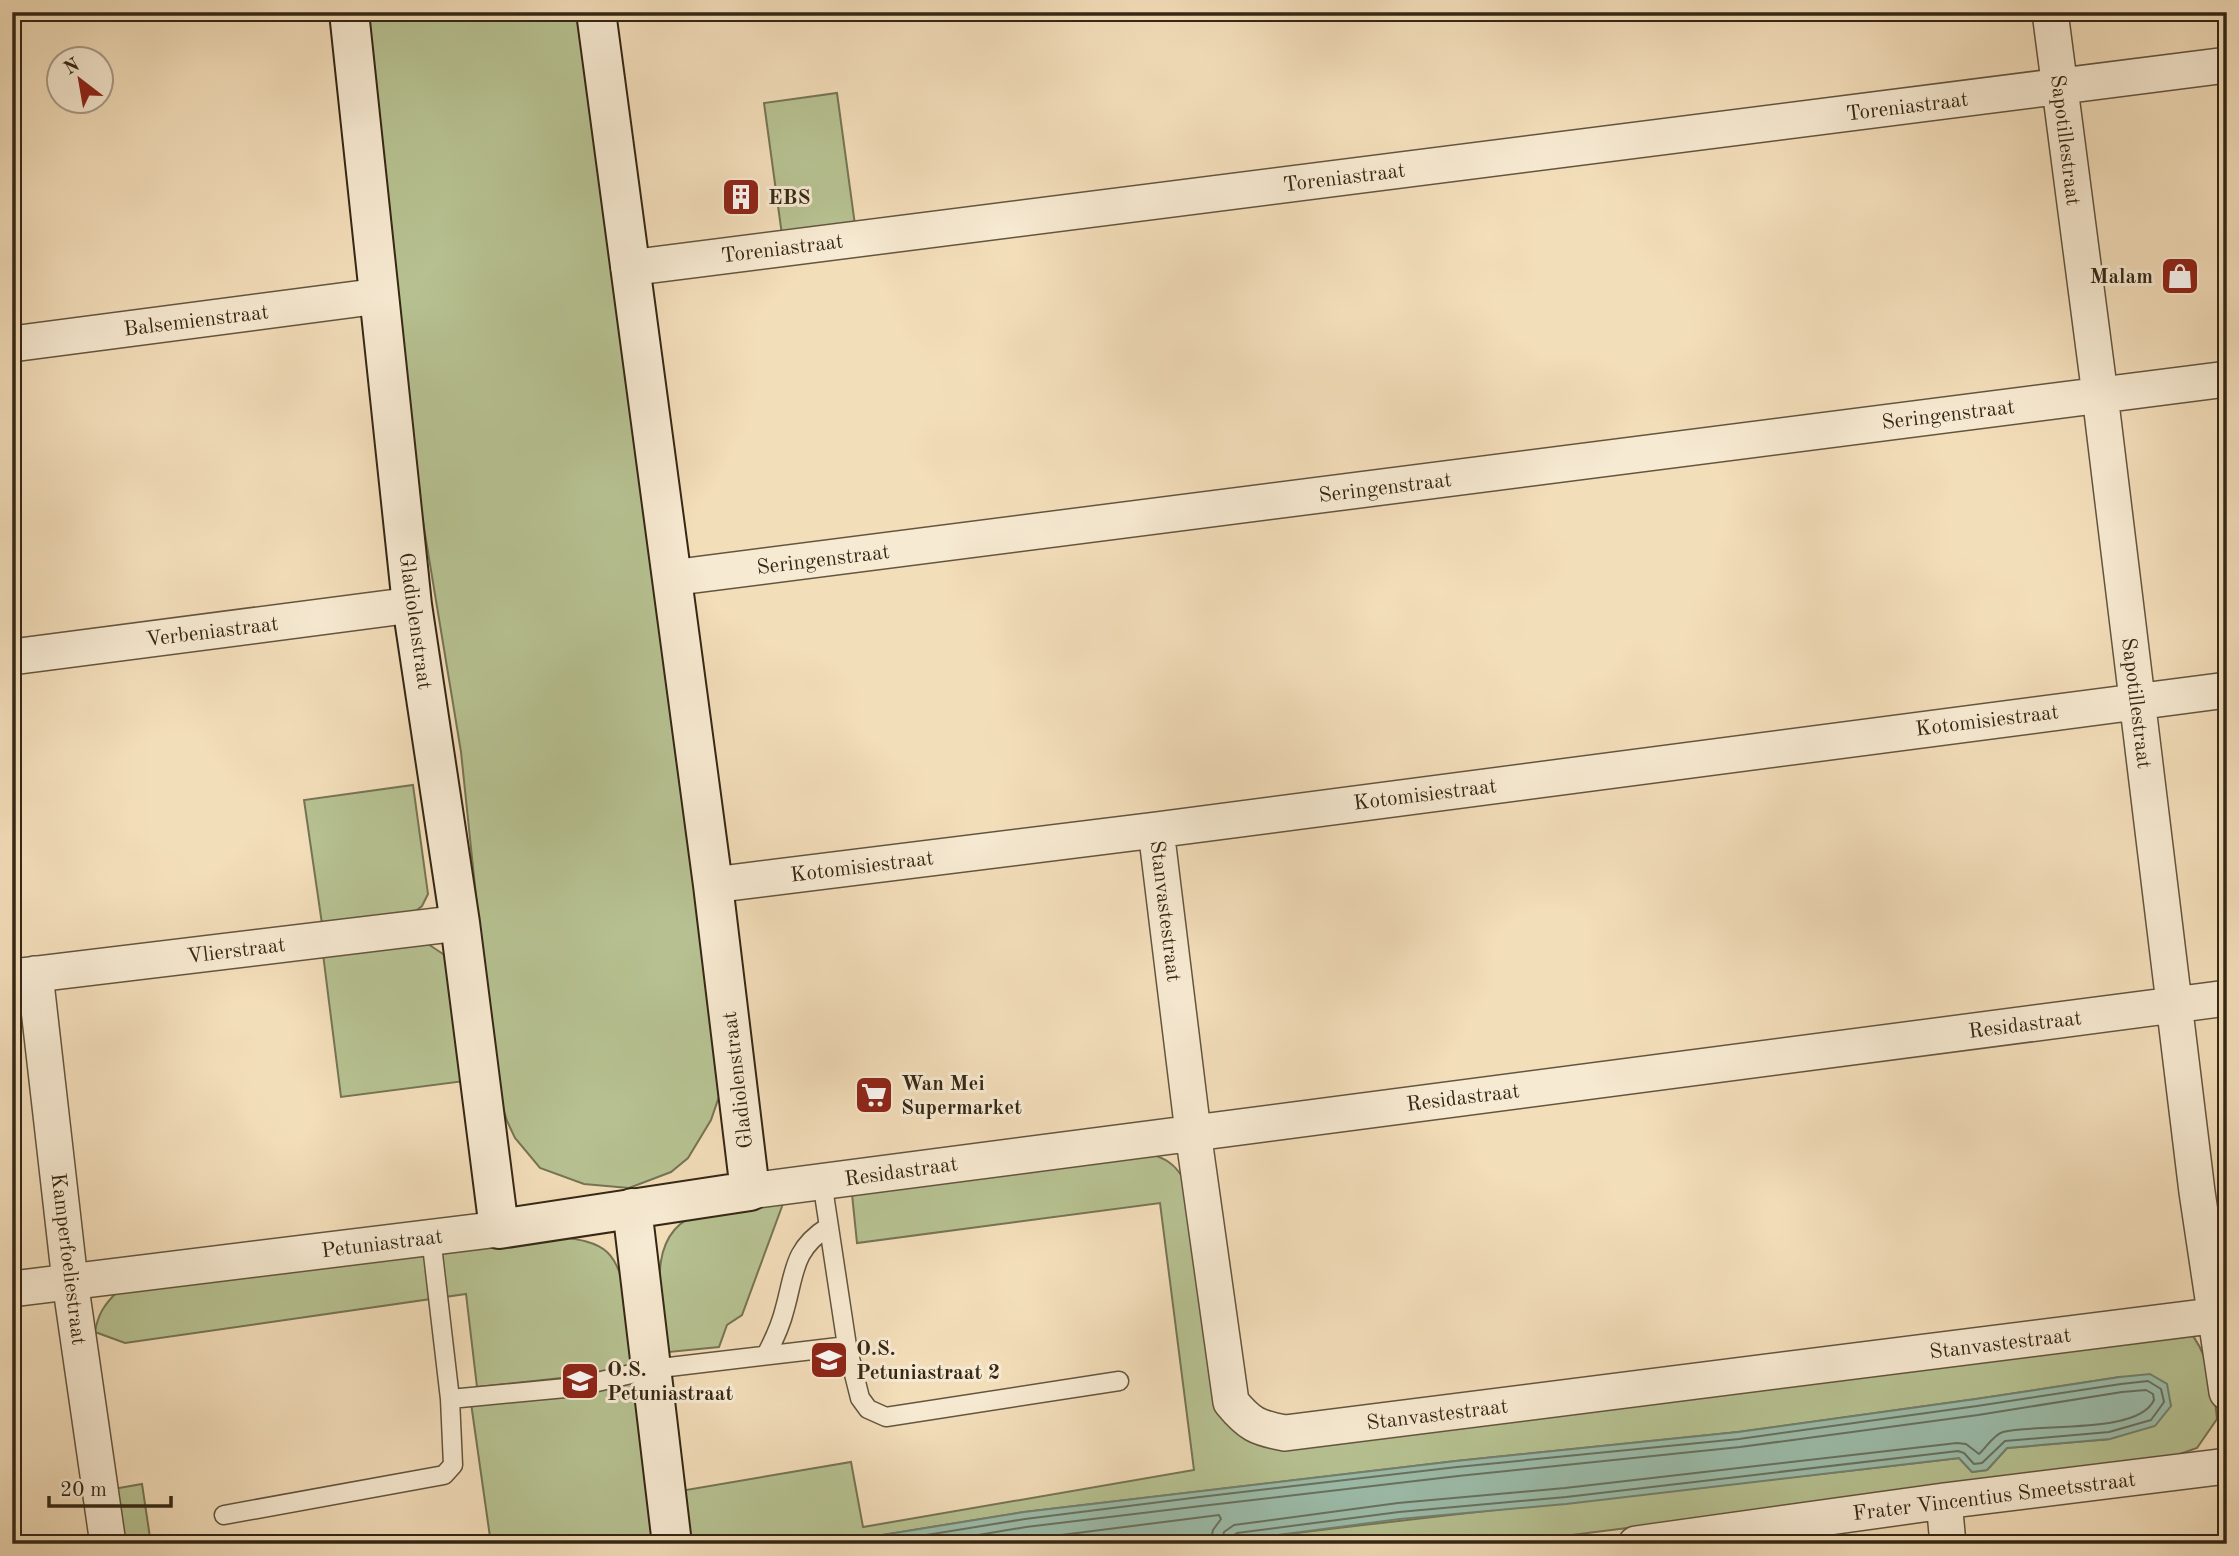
<svg xmlns="http://www.w3.org/2000/svg" width="2239" height="1556" font-family="'Old Standard TT',serif">
  <rect width="100%" height="100%" fill="#f3deba"/>
  <filter id="stains"><feTurbulence type="fractalNoise" baseFrequency=".00286" numOctaves="4"/><feColorMatrix values="0 0 0 0 .2 0 0 0 0 .09 0 0 0 0 .02 0 0 0 .5 -.17"/></filter>
  <radialGradient id="worn" r=".72"><stop offset=".6" stop-color="#630" stop-opacity="0"/><stop offset="1" stop-color="#630" stop-opacity=".3"/></radialGradient>
  <path fill="#b7c292" stroke="#767454" stroke-width="2" d="M368 12H585L724 1082 711 1120 688 1158 671 1172 629 1188 584 1184 540 1168 515 1138 507 1121 500 1098 481 944 461 752 410 443Z
    M837 93 855 225 782 235 764 103Z
    M413 785 428 894 422 906 412 914 322 924 304 800Z
    M425 942 446 956 465 1081 341 1097 323 954Z
    M1147 1153C1166 1158 1175 1164 1185 1181L1236 1425 2186 1327C2209 1353 2214 1386 2217 1419L2197 1448 2160 1461 1500 1544H1210C1459 1511 1710 1488 1959 1458L1972 1472 1987 1470 2007 1448 2110 1439 2120 1377 1976 1399 1738 1432 1456 1461 1024 1512 827 1544H688L680 1491 851 1462 863 1527 1194 1470 1160 1203 857 1243 852 1194Z
    M784 1201 742 1315 727 1325 719 1347 669 1352C662 1305 640 1230 704 1212 729 1205 758 1205 784 1201Z
    M560 1237C575 1239 595 1241 607 1252 630 1273 631 1340 635 1370L477 1387 466 1294 125 1343 95 1332C98 1314 104 1305 117 1292Z
    M636 1383 660 1544H491L471 1403Z
    M142 1484 151 1544H120L113 1489Z"/>
  <path fill="#9cbdab" stroke="#73816f" stroke-width="2" d="M2150 1374 2167 1384 2171 1406 2155 1426 2110 1439 2007 1448 1987 1470 1972 1472 1959 1458 1566 1504 1400 1519 1210 1544H827L1024 1512 1456 1461 1738 1432 1976 1399 2120 1377Z"/>
  <g fill="none" stroke-linecap="round" stroke-linejoin="round">
    <path stroke="#687260" stroke-width="2" d="M871 1544 1025 1519 1200 1497 1457 1467 1739 1439 1977 1406 2121 1384 2148 1381 2161 1389 2164 1402 2151 1420 2109 1432 2005 1441 1982 1463 1974 1464 1964 1453 1958 1451 1566 1497 1399 1512 1237 1533 1231 1537 1230 1544
      M925 1544 1026 1527 1201 1506 1458 1476 1740 1447 1978 1415 2122 1392 2146 1390 2153 1394 2154 1400C2138 1435 2038 1423 2003 1432 1993 1435 1987 1447 1979 1454L1966 1444 1957 1443 1565 1488 1398 1503 1234 1525 1224 1532 1221 1544
      M990 1544 1219 1515 1221 1519 1213 1530 1210 1544"/>
    <defs>
      <path id="lane" d="M431 1237 450 1399 576 1387 652 1369 847 1346 822 1181
        M847 1346 860 1398 868 1409 886 1417 1119 1381
        M766 1355C774 1340 781 1325 785 1308 795 1272 793 1249 828 1227
        M224 1515 444 1475 453 1465 450 1399"/>
      <path id="street" d="M2050 12 2100 395 2197 1192 2227 1392
        M629 268 2227 65
        M12 344 379 296
        M671 578 2227 379
        M12 657 412 605
        M1156 830 1193 1132 1231 1402C1249 1424 1257 1428 1285 1433L2227 1314
        M713 885 1156 830 2227 690
        M35 974 70 1281 108 1544
        M12 977 460 923
        M750 1191 2227 998
        M12 1289 499 1229
        M1944 1501 1948 1544
        M1636 1544 1944 1501 2227 1466"/>
      <path id="secondary" d="M349 12 412 605 460 923 499 1229 750 1191 713 885 596 12
        M632 1208 672 1544"/>
    </defs>
    <use href="#lane" stroke="#64553e" stroke-width="21"/>
    <use href="#street" stroke="#64553e" stroke-width="38"/>
    <use href="#secondary" stroke="#352715" stroke-width="42"/>
    <use href="#lane" stroke="#f7ead2" stroke-width="18"/>
    <use href="#street" stroke="#f7ead2" stroke-width="35"/>
    <use href="#secondary" stroke="#f7ead2" stroke-width="38"/>
  </g>
  <defs>
    <symbol id="building-square" viewBox="-11 -11 22 22"><rect x="-9" y="-9" width="18" height="18" rx="4" fill="#8f2418" stroke="#f7ead2"/><path d="M-4-6H4V6H1V3H-1V6H-4ZM-2.5-4.3h1.7v1.8h-1.7ZM.8-4.3h1.7v1.8H.8ZM-2.5-1h1.7V.8h-1.7ZM.8-1h1.7V.8H.8Z" fill="#fff"/></symbol>
    <symbol id="shop-square" viewBox="-11 -11 22 22"><rect x="-9" y="-9" width="18" height="18" rx="4" fill="#8f2418" stroke="#f7ead2"/><path d="M-5-2.5h2.3a2.7 3.5 0 0 1 5.4 0H5L5.5 6h-11ZM-1.5-2.5h3a1.5 2.3 0 0 0-3 0Z" fill="#fff"/></symbol>
    <symbol id="supermarket-square" viewBox="-11 -11 22 22"><rect x="-9" y="-9" width="18" height="18" rx="4" fill="#8f2418" stroke="#f7ead2"/><path d="M-6-5.5h2.5l.6 2H6L4.5 2H-2.5L-4.4-4H-6ZM-1.5 3.2a1.3 1.3 0 1 0 .1 0ZM3 3.2a1.3 1.3 0 1 0 .1 0Z" fill="#fff"/></symbol>
    <symbol id="school-square" viewBox="-11 -11 22 22"><rect x="-9" y="-9" width="18" height="18" rx="4" fill="#8f2418" stroke="#f7ead2"/><path d="M0-5L7-2L0 1L-7-2ZM-4 1L0 2.5L4 1V4Q0 6-4 4Z" fill="#fff"/></symbol>
  </defs>
  <g fill-rule="evenodd">
    <use href="#building-square" x="719" y="175" width="44" height="44"/>
    <use href="#shop-square" x="2158" y="254" width="44" height="44"/>
    <use href="#supermarket-square" x="852" y="1073" width="44" height="44"/>
    <use href="#school-square" x="807" y="1338" width="44" height="44"/>
    <use href="#school-square" x="558" y="1359" width="44" height="44"/>
  </g>
  <g text-anchor="middle" stroke-width="6" stroke-linejoin="round" paint-order="stroke">
    <g font-size="21" fill="#352715" stroke="#f7ead2">
      <text transform="translate(1907 106) rotate(-7)" y="7">Toreniastraat</text>
      <text transform="translate(2066 140) rotate(83)" y="7">Sapotillestraat</text>
      <text transform="translate(1344 177) rotate(-7)" y="7">Toreniastraat</text>
      <text transform="translate(782 248) rotate(-7)" y="7">Toreniastraat</text>
      <text transform="translate(196 320) rotate(-7)" y="7">Balsemienstraat</text>
      <text transform="translate(1948 414) rotate(-7)" y="7">Seringenstraat</text>
      <text transform="translate(1385 487) rotate(-7)" y="7">Seringenstraat</text>
      <text transform="translate(823 559) rotate(-7)" y="7">Seringenstraat</text>
      <text transform="translate(416 621) rotate(82)" y="7">Gladiolenstraat</text>
      <text transform="translate(212 631) rotate(-7)" y="7">Verbeniastraat</text>
      <text transform="translate(2137 703) rotate(83)" y="7">Sapotillestraat</text>
      <text transform="translate(1987 720) rotate(-7)" y="7">Kotomisiestraat</text>
      <text transform="translate(1425 794) rotate(-7)" y="7">Kotomisiestraat</text>
      <text transform="translate(862 866) rotate(-7)" y="7">Kotomisiestraat</text>
      <text transform="translate(1166 911) rotate(83)" y="7">Stanvastestraat</text>
      <text transform="translate(236 950) rotate(-7)" y="7">Vlierstraat</text>
      <text transform="translate(2025 1024) rotate(-7)" y="7">Residastraat</text>
      <text transform="translate(737 1080) rotate(-97)" y="7">Gladiolenstraat</text>
      <text transform="translate(1463 1097) rotate(-7)" y="7">Residastraat</text>
      <text transform="translate(901 1171) rotate(-8)" y="7">Residastraat</text>
      <text transform="translate(382 1243) rotate(-7)" y="7">Petuniastraat</text>
      <text transform="translate(69 1259) rotate(83)" y="7">Kamperfoeliestraat</text>
      <text transform="translate(2000 1343) rotate(-7)" y="7">Stanvastestraat</text>
      <text transform="translate(1437 1414) rotate(-7)" y="7">Stanvastestraat</text>
      <text transform="translate(1994 1496) rotate(-7)" y="7">Frater Vincentius Smeetsstraat</text>
    </g>
    <g font-size="21" font-weight="bold" fill="#352715" stroke="#f7ead2" text-anchor="start">
      <text x="768" y="204">EBS</text>
      <text x="2153" y="283" text-anchor="end">Malam</text>
      <text x="901" y="1090">Wan Mei<tspan x="901" dy="24">Supermarket</tspan></text>
      <text x="856" y="1355">O.S.<tspan x="856" dy="24">Petuniastraat 2</tspan></text>
      <text x="607" y="1376">O.S.<tspan x="607" dy="24">Petuniastraat</tspan></text>
    </g>
  </g>
  <rect width="2239" height="1556" fill="none" stroke="#f3deba" stroke-width="42"/>
  <rect x="14" y="14" width="2211" height="1528" fill="none" stroke="#352715" stroke-width="3.5"/>
  <rect x="21" y="21" width="2197" height="1514" fill="none" stroke="#352715" stroke-width="2"/>
  <g transform="translate(80 80) rotate(329)"><circle r="33" fill="#f7ead2" stroke="#a99c86" stroke-width="2"/>
  <path d="M0-5L12 26L0 18L-12 26Z" fill="#8f2418"/>
  <text y="-10" font-size="19" font-weight="bold" text-anchor="middle" fill="#352715">N</text>
  </g>
  <path d="M49 1496v10h122v-10" fill="none" stroke="#352715" stroke-width="3.5"/>
  <text x="60" y="1496" font-size="21" fill="#352715" stroke="#f7ead2" stroke-width="5" paint-order="stroke">20 m</text>
  <rect width="100%" height="100%" filter="url(#stains)"/>
  <rect width="100%" height="100%" fill="url(#worn)"/>
</svg>
